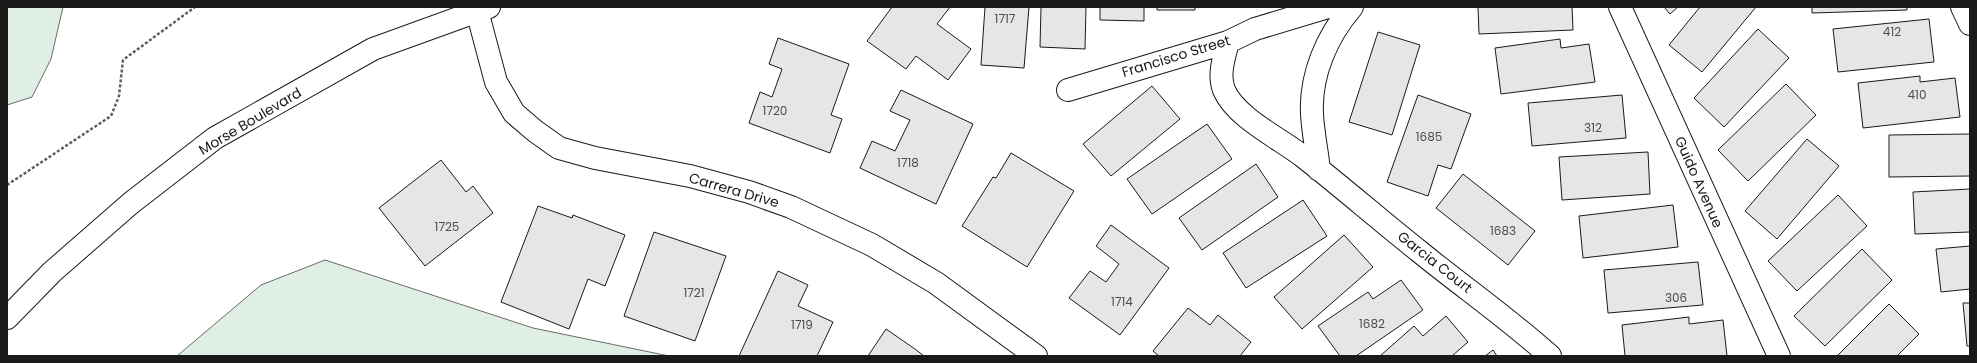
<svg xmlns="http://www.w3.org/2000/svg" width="1977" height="363" font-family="Poppins,sans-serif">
  <rect width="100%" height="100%" fill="#fff"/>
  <path fill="#e0efe3" stroke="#6a6a6a" d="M7 7H63L51 59 32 97 7 105Z
    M325 260 533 328 669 356H177L261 285Z"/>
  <path fill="#e6e6e6" stroke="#1a1a1a" d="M892 7H950L937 24 971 49 948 80 916 56 906 69 867 41Z
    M985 7H1029L1024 68 981 65Z
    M1041 7H1086L1085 49 1040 47Z
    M1100 7H1144V21L1100 20Z
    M1157 7H1195V10H1157Z
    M1478 7H1572L1573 30 1479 34Z
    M1664 7H1678L1670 14Z
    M1700 7H1756L1702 72 1669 45Z
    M1812 7H1907V10L1812 13Z
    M1929 19 1934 62 1838 72 1833 29Z
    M1758 29 1789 58 1724 127 1694 98Z
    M1378 32 1420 45 1392 135 1349 122Z
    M778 38 849 64 831 115 842 119 830 153 749 123 760 92 772 97 782 69 769 64Z
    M1560 39 1561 48 1589 44 1595 82 1501 94 1495 48Z
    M1920 76V82L1955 78 1960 117 1863 128 1858 83Z
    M1786 84 1816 115 1748 181 1718 150Z
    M1152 86 1180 119 1111 176 1083 144Z
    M901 90 973 124 936 204 860 168 872 141 895 151 910 120 890 111Z
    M1418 95 1471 114 1451 169 1438 165 1428 196 1387 182Z
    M1622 95 1626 138 1532 146 1528 103Z
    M1207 124 1232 159 1152 214 1127 179Z
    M1970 134V176L1889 177V135Z
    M1807 139 1839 166 1777 239 1745 211Z
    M1648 152 1650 194 1562 200 1559 157Z
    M1011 153 1074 191 1027 267 962 226 993 177 996 178Z
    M441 160 466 192 473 186 493 213 425 266 379 208Z
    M1256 164 1278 197 1202 250 1179 218Z
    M1463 174 1535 231 1508 265 1436 208Z
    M1970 189V232L1915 234 1913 192Z
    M1838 195 1867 226 1797 291 1768 261Z
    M1303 200 1327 236 1246 288 1223 253Z
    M1673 205 1678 247 1583 258 1579 216Z
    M538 206 572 218 573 215 625 235 605 286 588 279 569 329 501 302Z
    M1111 225 1169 268 1120 335 1069 298 1090 271 1106 282 1119 264 1096 246Z
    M654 232 726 256 695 341 624 316Z
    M1344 235 1373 267 1302 329 1274 297Z
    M1970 246V289L1941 292 1936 249Z
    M1862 249 1892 280 1825 346 1794 316Z
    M1698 262 1703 305 1608 313 1604 270Z
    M778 271 808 285 798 306 833 322 817 356H739Z
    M1401 280 1423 310 1356 356H1340L1318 326 1368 292 1373 299Z
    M1963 303H1970V346H1967Z
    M1889 304 1919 334 1897 356H1837Z
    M1188 308 1210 325 1218 315 1251 342 1240 356H1159L1153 351Z
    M1446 316 1468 342 1452 356H1380L1414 326 1423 336Z
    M1689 317V324L1723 320 1727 356H1625L1622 325Z
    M886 329 915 349 924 356H868Z
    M1493 350 1497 356H1485Z"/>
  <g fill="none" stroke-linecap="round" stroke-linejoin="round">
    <defs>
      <path id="street" d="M476 7 496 82 514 113 535 131 559 148 595 158 690 176 749 192 791 207 872 245 936 283 1036 356
        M1620 7 1779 356
        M1962 7 1970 24
        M1228 42C1224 57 1218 75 1224 90 1236 118 1281 139 1305 158 1343 188 1381 221 1420 252 1463 287 1509 319 1550 356
        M1068 90 1228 42 1255 29 1328 7
        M1319 170C1317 151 1313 133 1312 114 1310 75 1327 36 1352 7"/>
      <path id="secondary" d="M7 318 52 272 131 203 215 138 373 49 489 7"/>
    </defs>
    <use href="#street" stroke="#1a1a1a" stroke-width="24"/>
    <use href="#secondary" stroke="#1a1a1a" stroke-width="24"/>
    <path stroke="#5f5f5f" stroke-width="2.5" stroke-dasharray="3 2" stroke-linecap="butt" d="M7 185 111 116 119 96 123 60 195 7"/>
    <use href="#street" stroke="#fff" stroke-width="22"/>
    <use href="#secondary" stroke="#fff" stroke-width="22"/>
  </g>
  <g text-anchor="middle" stroke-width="3" stroke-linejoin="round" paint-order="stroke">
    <g font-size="12" fill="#4d4d4d">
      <text x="1005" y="23">1717</text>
      <text x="1892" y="36">412</text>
      <text x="1917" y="99">410</text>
      <text x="775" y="115">1720</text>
      <text x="1593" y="132">312</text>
      <text x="1429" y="141">1685</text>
      <text x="908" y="167">1718</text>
      <text x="447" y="231">1725</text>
      <text x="1503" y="235">1683</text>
      <text x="694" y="297">1721</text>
      <text x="1676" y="302">306</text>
      <text x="1122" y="306">1714</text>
      <text x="1372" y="328">1682</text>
      <text x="802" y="329">1719</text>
    </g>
    <g font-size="14" fill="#1a1a1a" stroke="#fff">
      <text transform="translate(1176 56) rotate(-17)" y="5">Francisco Street</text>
      <text transform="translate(250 121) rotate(-31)" y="5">Morse Boulevard</text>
      <text transform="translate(1699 182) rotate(66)" y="5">Guido Avenue</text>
      <text transform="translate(734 190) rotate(16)" y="5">Carrera Drive</text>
      <text transform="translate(1435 262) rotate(38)" y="5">Garcia Court</text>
    </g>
  </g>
  <rect width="1977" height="363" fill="none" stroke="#1a1a1a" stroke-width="16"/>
</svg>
